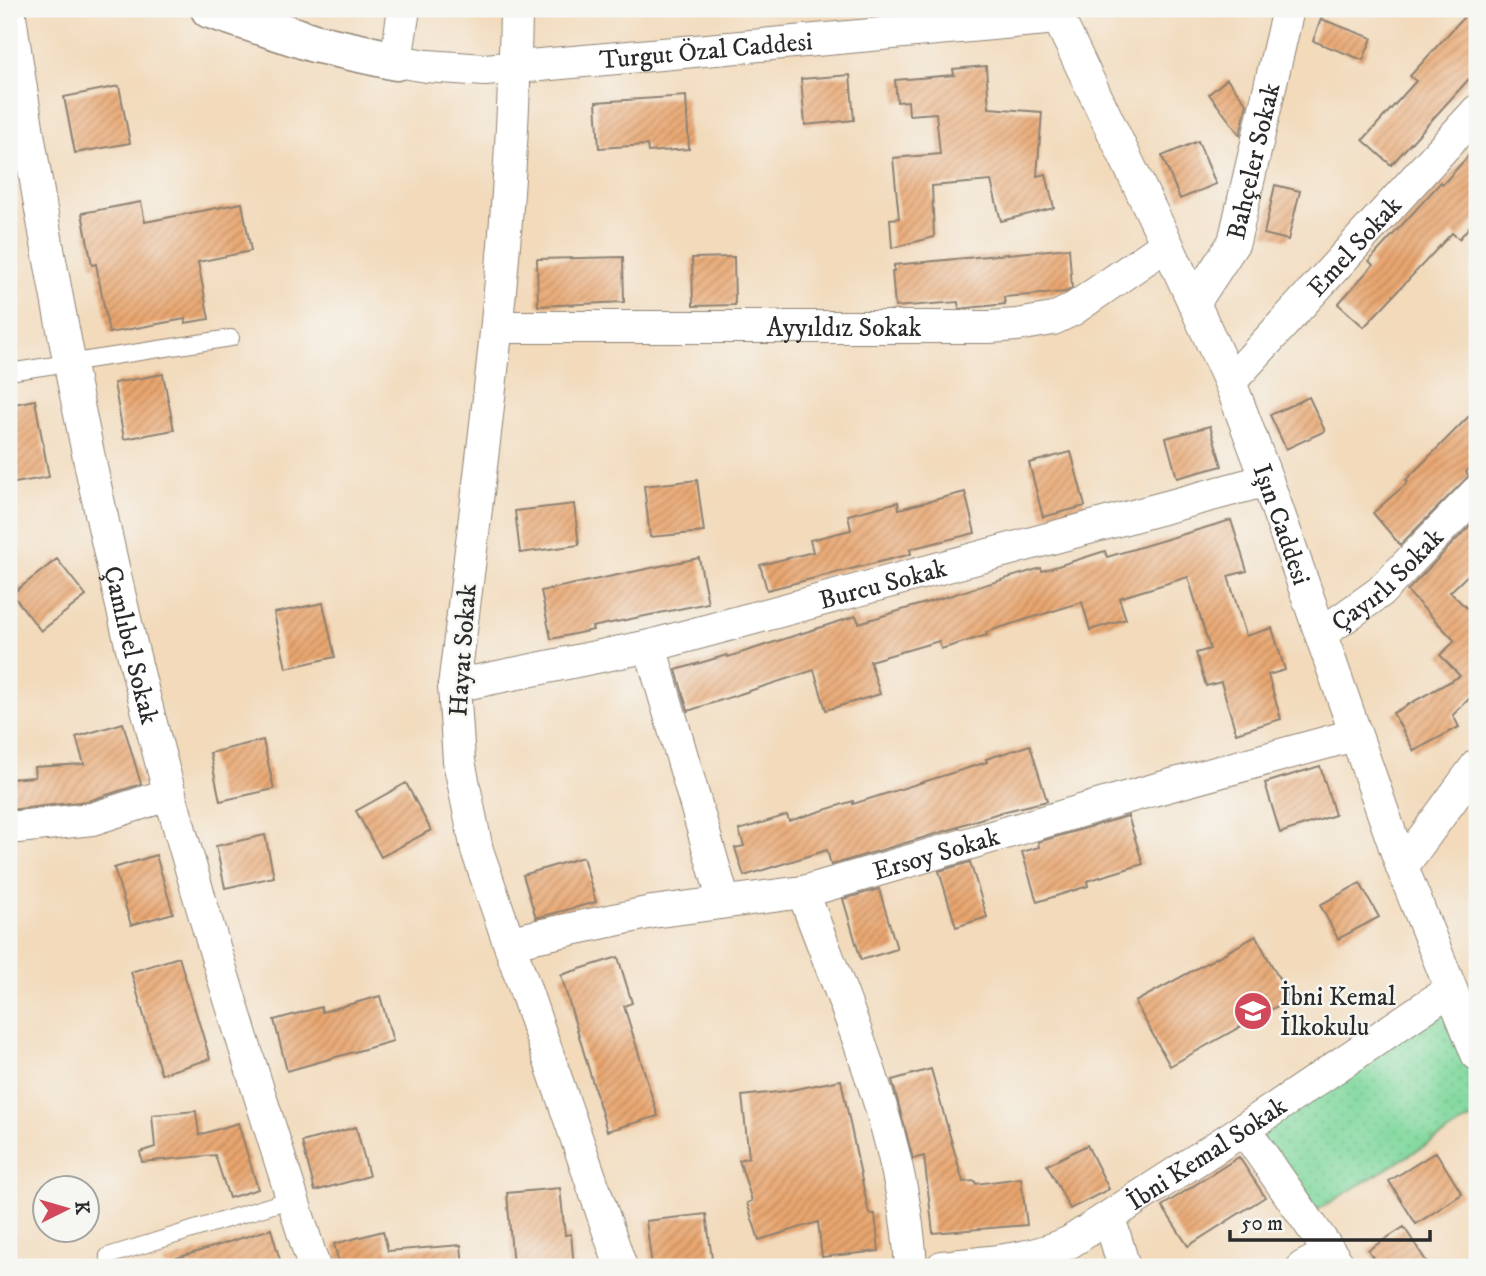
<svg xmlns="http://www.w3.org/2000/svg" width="1486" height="1276" font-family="'IM FELL DW Pica',serif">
  <defs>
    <pattern id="park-dots" width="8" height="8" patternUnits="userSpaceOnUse" patternTransform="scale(1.75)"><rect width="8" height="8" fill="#80d89d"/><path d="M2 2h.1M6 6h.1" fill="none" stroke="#6fba87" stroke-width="1.8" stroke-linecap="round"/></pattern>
    <pattern id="building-hatch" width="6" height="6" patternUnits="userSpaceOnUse" patternTransform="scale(1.75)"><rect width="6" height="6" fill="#e9a66f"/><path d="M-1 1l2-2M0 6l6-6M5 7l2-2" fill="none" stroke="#bd875b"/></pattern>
  </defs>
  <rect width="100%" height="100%" fill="#f6f6f2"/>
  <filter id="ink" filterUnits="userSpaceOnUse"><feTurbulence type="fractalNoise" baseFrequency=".0143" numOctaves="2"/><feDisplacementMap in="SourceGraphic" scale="14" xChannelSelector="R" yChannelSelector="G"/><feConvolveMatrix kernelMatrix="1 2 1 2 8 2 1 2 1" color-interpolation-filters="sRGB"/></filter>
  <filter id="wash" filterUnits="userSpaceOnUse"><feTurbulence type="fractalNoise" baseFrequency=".00686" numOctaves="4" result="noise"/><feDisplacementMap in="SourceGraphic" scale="28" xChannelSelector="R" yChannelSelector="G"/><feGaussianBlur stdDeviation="1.57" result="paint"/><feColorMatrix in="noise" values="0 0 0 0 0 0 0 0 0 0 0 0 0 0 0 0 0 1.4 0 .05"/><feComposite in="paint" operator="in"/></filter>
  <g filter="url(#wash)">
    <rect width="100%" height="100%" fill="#f2dabb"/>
    <path fill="url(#park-dots)" stroke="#568264" stroke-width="2" d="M1450 990 1477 1054V1115L1305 1217 1244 1129Z"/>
    <g id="blocks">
      <path fill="url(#building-hatch)" d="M1471 9H1477V70L1391 165 1363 140 1416 81 1410 76Z
        M1321 19 1372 38 1363 60 1313 41Z
        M986 66 989 108 1042 112 1037 176 1046 174 1054 208 1001 221 991 181 932 186 934 237 892 248 890 219 899 218 893 158 940 154 936 113 909 115 908 101 897 102 895 80 954 75 953 69Z
        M850 75 854 120 805 125 801 79Z
        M1227 79 1247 104 1240 135 1209 94Z
        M119 86 130 143 75 153 64 97Z
        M686 96 689 149 648 152 647 145 599 148 596 102Z
        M1198 141 1216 184 1180 199 1162 156Z
        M1477 146V218L1459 239 1452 233 1364 327 1338 304 1373 265 1369 261 1441 182 1443 184Z
        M1275 185 1300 191 1288 240 1264 234Z
        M141 202 145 222 242 203 251 251 198 262 209 319 185 323V319L109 333 96 264 92 265 82 213Z
        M1069 248 1072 288 1066 292 1004 297 1005 304 959 309 958 302 895 307 892 271H894V265Z
        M623 257 624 302 538 306 537 259Z
        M734 257 735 305 693 306 692 258Z
        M163 374 174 430 124 439 114 383Z
        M1309 397 1325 431 1286 449 1270 415Z
        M35 400 49 477 9 484V405Z
        M1477 408V460L1466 472 1469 476 1400 545 1373 513 1408 482 1406 480Z
        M1210 426 1222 466 1177 478 1166 438Z
        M1071 452 1085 506 1043 517 1029 463Z
        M697 480 704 532 650 537 644 486Z
        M965 492 975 533 910 549 911 554 767 590 760 565 813 552 810 540 851 530 848 515 898 502 899 509Z
        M574 504 579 545 520 553 515 511Z
        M1477 518V566L1450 592 1477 618V693L1476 692 1453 715 1459 727 1414 751 1393 713 1460 676 1440 655 1455 641 1407 591Z
        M1231 520 1247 571 1228 576 1246 636 1272 628 1285 670 1268 675 1281 719 1236 733 1221 682 1206 686 1196 653 1210 649 1188 577 1119 598 1126 619 1090 630 1082 602 986 632 987 635 941 649 939 641 870 661 880 694 826 710 814 670 688 711 676 670 727 655 728 657 856 616 859 623 1041 568 1042 571 1105 551 1107 557Z
        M699 558 708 603 592 627 593 630 551 639 541 591Z
        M57 559 86 596 41 631 12 594Z
        M323 603 335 657 286 668 274 613Z
        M123 723 141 784 88 801 9 810V779L35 777 34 767 84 764 76 737Z
        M263 740 274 789 220 801 210 753Z
        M1030 745 1047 801 1002 812 958 826 959 827 831 865 827 850 744 876 735 848 744 846 739 830 787 815 789 821 853 801V804L987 762 986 759Z
        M1320 766 1335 815 1280 833 1265 783Z
        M406 783 431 830 381 857 356 811Z
        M1128 816 1143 864 1087 881 1088 886 1037 902 1022 852 1039 847 1038 842Z
        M265 835 274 877 225 888 216 846Z
        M156 855 173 913 131 925 114 868Z
        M583 857 596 902 536 918 523 875Z
        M970 862 987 917 956 927 939 871Z
        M1360 883 1379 917 1338 939 1320 905Z
        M879 889 897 949 861 960 843 899Z
        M1256 936 1290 999 1170 1066 1135 1002Z
        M179 957 210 1059 161 1074 131 972Z
        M618 957 632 1003 624 1006 658 1116 607 1131 561 975Z
        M380 996 393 1041 287 1071 274 1020 321 1007 322 1012Z
        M931 1069 963 1182 975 1181 976 1184 1021 1178 1027 1225 933 1233 924 1156 913 1159 892 1080Z
        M841 1080 869 1214H875L879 1251 822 1257 818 1222 759 1240 747 1203 752 1201 739 1160 749 1157 742 1096 786 1091Z
        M196 1111 199 1135 238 1123 258 1189 229 1198 215 1155 142 1162 140 1152 155 1147 152 1115Z
        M356 1127 369 1176 315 1191 302 1142Z
        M1087 1145 1109 1189 1070 1209 1047 1165Z
        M1436 1152 1462 1194 1416 1224 1389 1181Z
        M1239 1157 1265 1197 1188 1246 1162 1206Z
        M560 1188 565 1235 571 1234 574 1267H513L507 1193Z
        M706 1214 712 1259 652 1266 646 1221Z
        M1404 1227 1430 1267H1379L1368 1250Z
        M271 1229 282 1267H165L164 1262Z
        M383 1231 388 1251 461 1245 463 1267H340L334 1244Z"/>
    </g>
  </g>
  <g filter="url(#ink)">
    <use href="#blocks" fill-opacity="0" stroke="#8e8273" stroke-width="2"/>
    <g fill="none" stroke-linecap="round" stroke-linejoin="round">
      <defs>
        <path id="service" d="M9 372 231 338
          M108 1256 292 1199"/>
        <g id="minor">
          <path id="s1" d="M9 9C39 219 80 429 129 636 180 849 248 1058 314 1267"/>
          <path id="s2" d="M404 9 396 61 427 66 485 70 1058 18"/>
          <path d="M516 9C513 236 482 461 454 686L459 761 477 850 621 1267"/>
          <path id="s3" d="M1054 9 1167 244 1230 382 1267 480 1402 867 1477 1054"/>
          <path id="s4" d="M1194 303 1234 242 1288 9"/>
          <path id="s5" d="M498 327H989L1017 325 1053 319 1072 310 1167 244"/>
          <path id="s6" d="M1230 382 1477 111"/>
          <path id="s7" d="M1321 634 1380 592 1477 492"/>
          <path d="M650 646 724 902"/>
          <path id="s8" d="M454 686 650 646 1267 480"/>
          <path d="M9 828 92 819 170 794"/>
          <path d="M1402 867 1477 765"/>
          <path d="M803 892C848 1013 904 1138 911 1267"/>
          <path id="s9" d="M510 942 652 912 803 892 1135 795 1354 735"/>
          <path d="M1244 1129 1340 1267"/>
          <path d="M1109 1217 1124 1267"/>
          <path id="s10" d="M942 1267C985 1262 1030 1261 1070 1242L1244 1129 1450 990"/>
          <path d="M1303 1267 1330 1253"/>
        </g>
        <path id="tertiary" d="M210 9 314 43 396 61"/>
      </defs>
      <use href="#service" stroke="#8e8273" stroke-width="18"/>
      <use href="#minor" stroke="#8e8273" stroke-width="34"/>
      <use href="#tertiary" stroke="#8e8273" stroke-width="41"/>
      <use href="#service" stroke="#fff" stroke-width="16"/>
      <use href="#minor" stroke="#fff" stroke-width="32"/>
      <use href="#tertiary" stroke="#fff" stroke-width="38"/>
    </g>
  </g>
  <defs>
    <symbol id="school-disc" viewBox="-11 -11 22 22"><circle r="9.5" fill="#d1495b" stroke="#f6f6f2"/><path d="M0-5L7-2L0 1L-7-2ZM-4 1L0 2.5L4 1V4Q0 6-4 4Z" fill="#fff"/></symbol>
  </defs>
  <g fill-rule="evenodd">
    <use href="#school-disc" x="1231" y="989" width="44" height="44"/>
  </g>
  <g text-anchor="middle" stroke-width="5" stroke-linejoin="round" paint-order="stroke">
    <g font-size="26" fill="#2b2b2b" stroke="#f6f6f2">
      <text dy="9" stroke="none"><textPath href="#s2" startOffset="364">Turgut Özal Caddesi</textPath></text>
      <text dy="9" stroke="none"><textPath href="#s4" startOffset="156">Bahçeler Sokak</textPath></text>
      <text dy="9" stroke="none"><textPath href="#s6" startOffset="184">Emel Sokak</textPath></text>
      <text dy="9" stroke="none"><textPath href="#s5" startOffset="346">Ayyıldız Sokak</textPath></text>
      <text dy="9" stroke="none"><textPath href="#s3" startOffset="564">Işın Caddesi</textPath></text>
      <text dy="9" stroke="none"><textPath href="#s7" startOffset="86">Çayırlı Sokak</textPath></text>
      <text dy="9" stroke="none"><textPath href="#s8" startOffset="441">Burcu Sokak</textPath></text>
      <text dy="9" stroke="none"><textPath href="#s1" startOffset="648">Çamlıbel Sokak</textPath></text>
      <text transform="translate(462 650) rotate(-86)" y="9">Hayat Sokak</text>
      <text dy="9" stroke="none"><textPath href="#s9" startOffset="436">Ersoy Sokak</textPath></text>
      <text dy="9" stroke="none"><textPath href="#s10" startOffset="294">İbni Kemal Sokak</textPath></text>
    </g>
    <g font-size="26" fill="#2b2b2b" stroke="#f6f6f2" text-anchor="start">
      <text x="1280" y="1005">İbni Kemal<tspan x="1280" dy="30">İlkokulu</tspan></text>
    </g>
  </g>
  <rect width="1486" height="1276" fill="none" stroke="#f6f6f2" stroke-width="35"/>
  <g transform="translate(66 1209) rotate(85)"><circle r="33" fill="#f6f6f2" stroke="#a5a5a2" stroke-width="2"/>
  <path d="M0-5L12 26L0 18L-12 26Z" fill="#d1495b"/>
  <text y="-10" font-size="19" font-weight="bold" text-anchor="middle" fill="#2b2b2b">K</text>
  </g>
  <path d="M1230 1230v10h200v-10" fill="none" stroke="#2b2b2b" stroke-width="3.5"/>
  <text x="1241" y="1230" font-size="21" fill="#2b2b2b" stroke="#f6f6f2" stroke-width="5" paint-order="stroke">50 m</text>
</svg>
